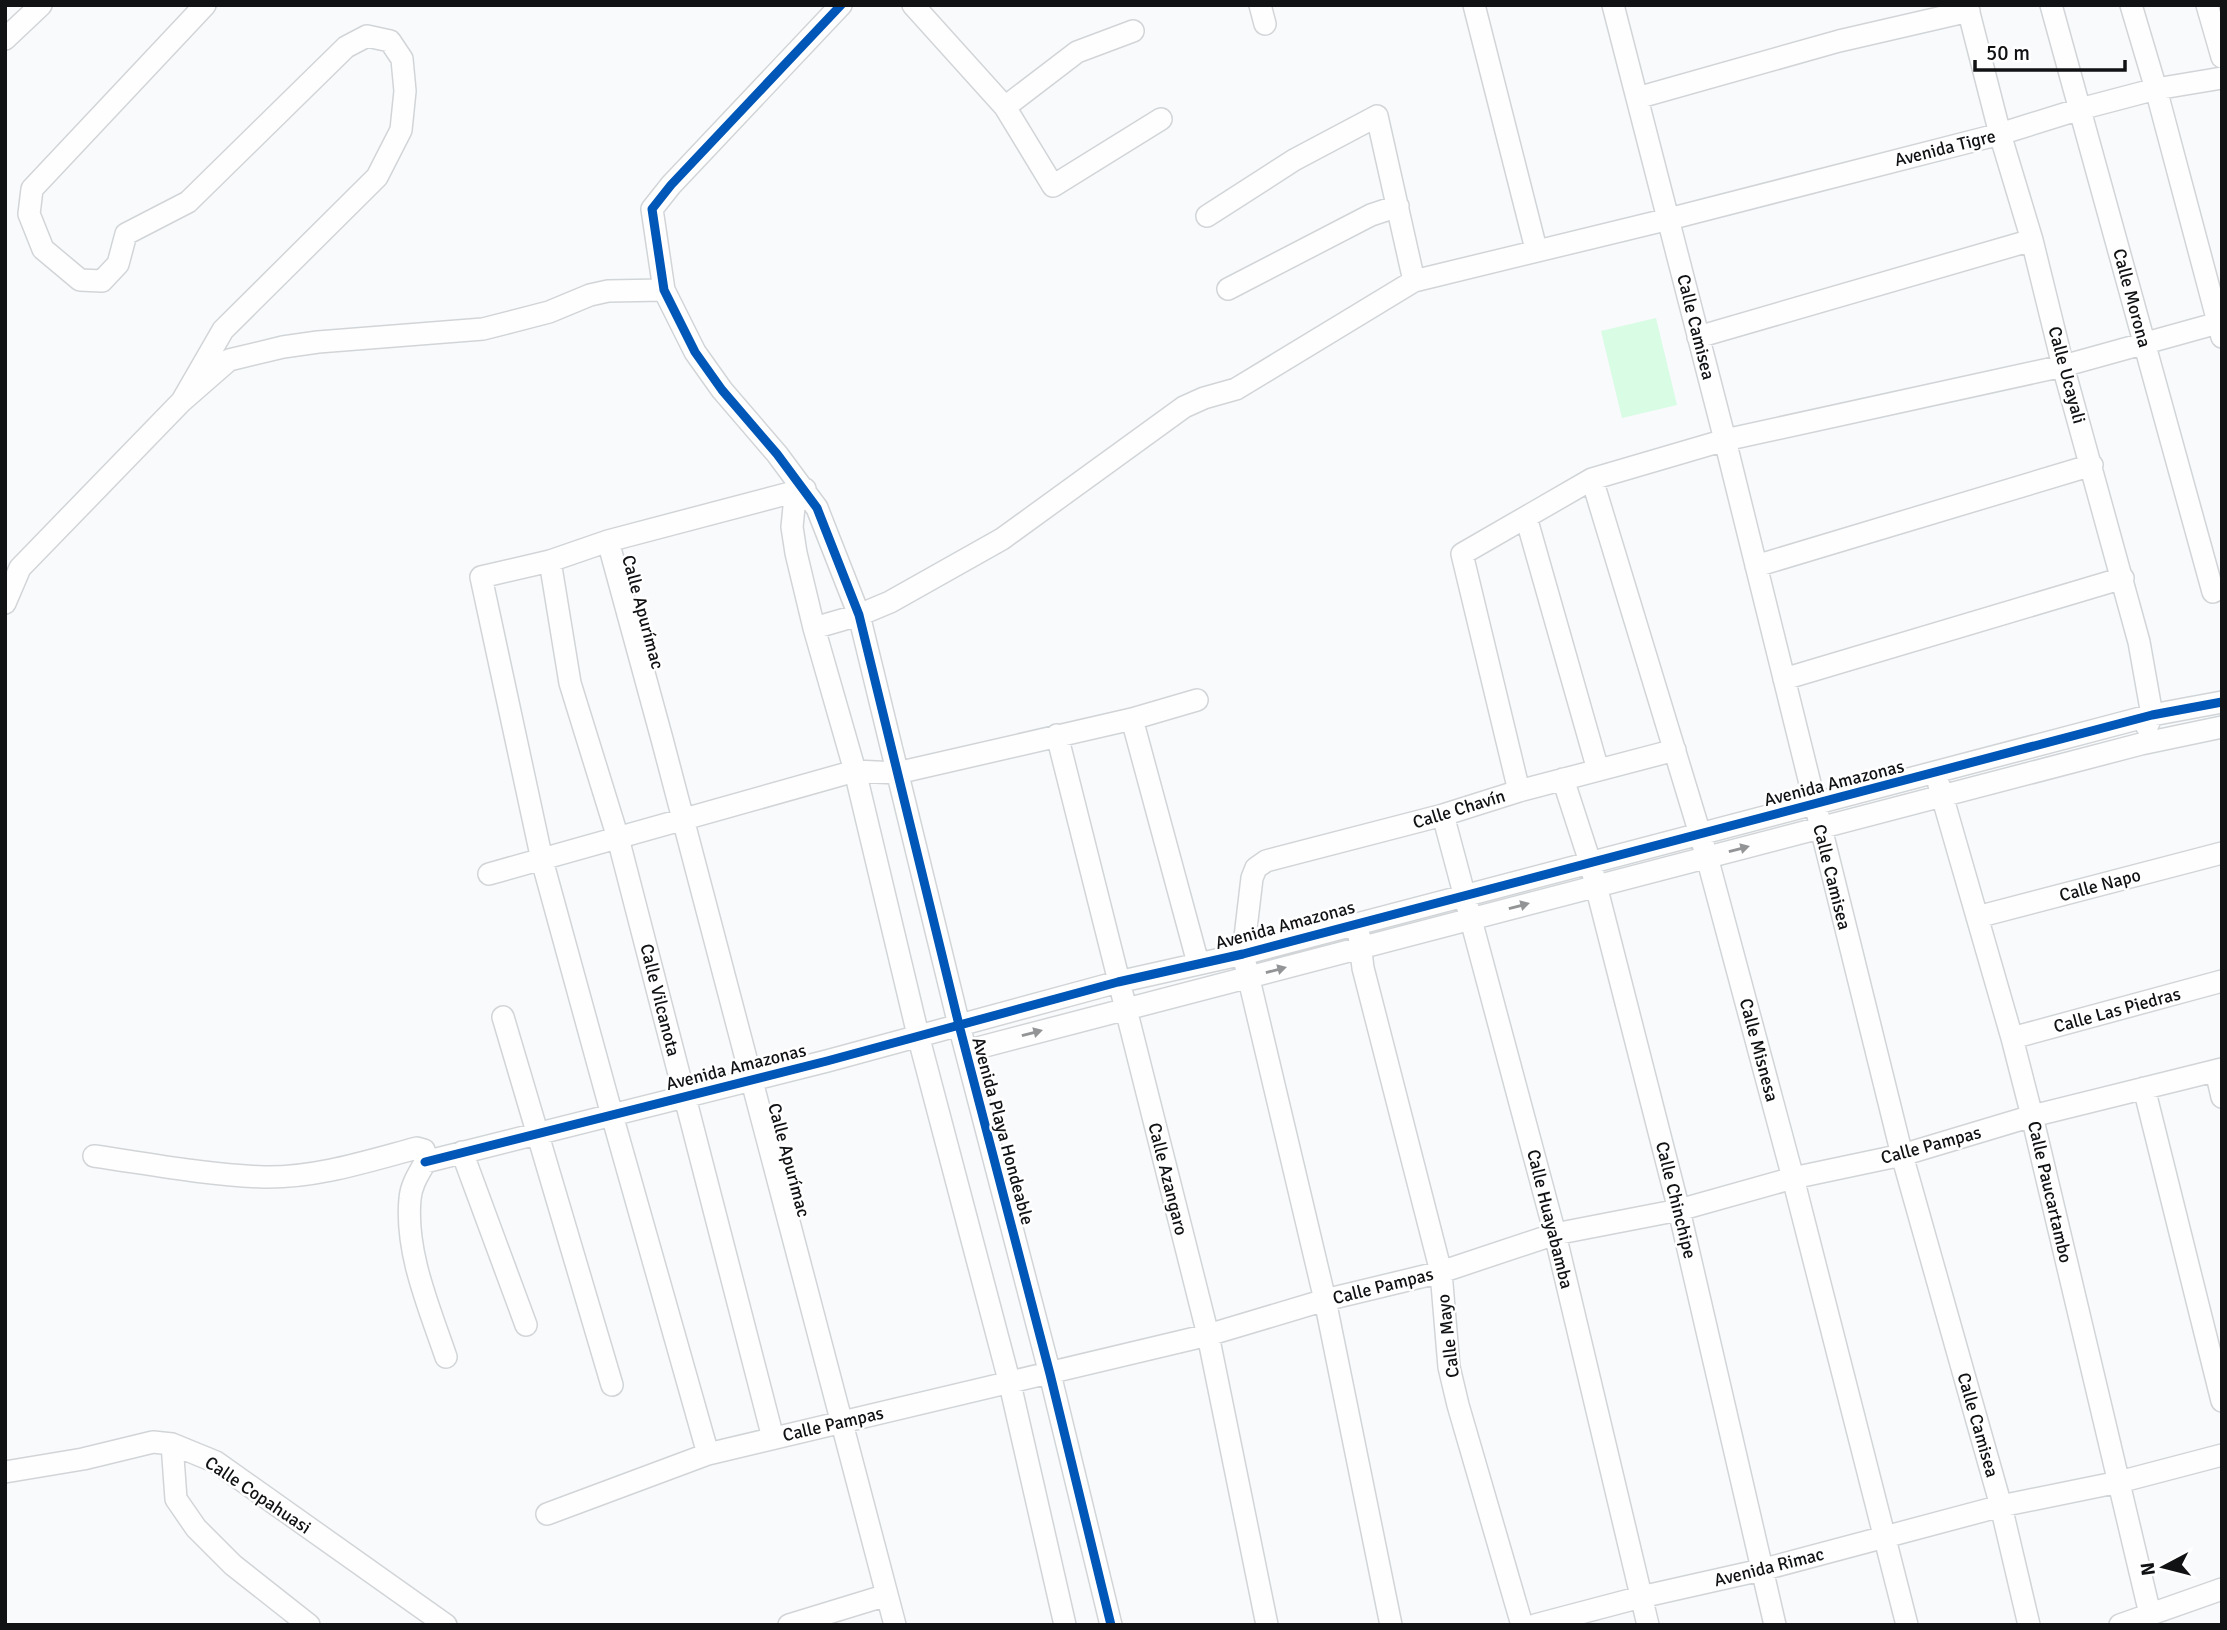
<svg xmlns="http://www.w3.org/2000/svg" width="2227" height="1630" font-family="Signika,sans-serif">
  <rect width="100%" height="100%" fill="#f8fafc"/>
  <path fill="#d9fce4" d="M1656 318 1677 405 1622 418 1601 331Z"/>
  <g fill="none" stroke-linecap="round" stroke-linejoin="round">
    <defs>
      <path id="minor" d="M841 5 671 185 652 209 664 290 695 352 722 390 777 454 817 508 859 615 959 1025 1050 1374 1111 1625
        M913 5 1005 107 1053 186 1161 119
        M1260 5 1265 24
        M1474 5 1536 249
        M1613 5 1725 440 1902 1155 2001 1506 2029 1625
        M1967 5 2000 134 2032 240 2063 366 2139 642 2152 715 2147 727
        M2051 5 2213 592
        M2131 5 2156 89 2222 337
        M2207 5 2222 57
        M5 39 41 5
        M1637 98 1839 41 1969 11
        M1005 107 1077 52 1133 31
        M1207 216 1294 160 1377 116 1414 281
        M1228 289 1371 215 1398 206
        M1698 337 2032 240
        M182 401 223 330 377 177 401 130 405 91 402 59 390 41 367 36 346 47 188 202 126 234 118 264 102 281 80 280 43 249 29 214 32 189 205 5
        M1592 479 1707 857 1793 1178 1907 1625
        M805 489 794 507 792 527 796 553 814 628 855 771 918 1035 1010 1384 1065 1625
        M1526 517 1598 770
        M608 541 662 739 895 1625
        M550 561 570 683 618 838 773 1438
        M1756 566 2092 465
        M5 603 20 568 182 401 229 360 283 347 318 342 483 329 549 312 590 295 608 291 664 290
        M814 628 859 615 890 602 1002 539 1184 407 1204 398 1236 389 1414 281 1669 219 2000 134 2080 109 2156 89 2222 78
        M1784 679 2123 578
        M1132 719 1198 963
        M1057 735 1208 1335 1267 1625
        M1563 779 1590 862 1679 1210 1775 1625
        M1939 785 2012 1038 2032 1116 2150 1614
        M1519 791 1462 554 1592 479 1725 440 2063 366 2218 323
        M1443 815 1555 1234 1648 1625
        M489 874 855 771 897 773 1132 719 1197 700
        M1977 917 2222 853
        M1359 935 1363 968 1441 1272 1449 1367 1458 1405 1522 1625
        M503 1017 612 1385
        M2012 1038 2222 981
        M966 1051 2141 744 2222 727
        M2216 1071 2222 1097
        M2144 1088 2222 1401
        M462 1152 526 1325
        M94 1156C150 1164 207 1175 264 1177 316 1178 368 1161 417 1148L424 1150 427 1159C420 1172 411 1184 410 1199 405 1252 429 1307 446 1357
        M425 1162 827 1061 1118 982 1243 954 2152 715 2222 702
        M172 1444 176 1499 196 1528 233 1565 309 1625
        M708 1454 612 1115 542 860 481 577 550 561 608 541 805 489
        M5 1472 83 1459 153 1442 172 1444 216 1462 446 1625
        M547 1514 708 1454 1208 1335 1325 1300 1441 1272 1555 1234 1679 1210 1793 1178 1902 1155 2032 1116 2222 1069
        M789 1625 887 1595
        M1391 1625 1325 1300 1243 954 1252 878 1256 868 1266 861 1443 815 1519 791 1675 750
        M1535 1625 1641 1597 1761 1570 2001 1506 2119 1482 2222 1455
        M2120 1625 2222 1589"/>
    </defs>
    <use href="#minor" stroke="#d2d5d7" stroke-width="24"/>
    <use href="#minor" stroke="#fefeff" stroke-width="21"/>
    <defs>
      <path id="cycleway" d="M841 5 671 185 652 209 664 290 695 352 722 390 777 454 817 508 859 615 959 1025 1050 1374 1111 1625
        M425 1162 827 1061 1118 982 1243 954 2152 715 2222 702"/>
    </defs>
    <use href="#cycleway" stroke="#fff" stroke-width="13"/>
    <use href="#cycleway" stroke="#0057b8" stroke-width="9"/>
  </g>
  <defs><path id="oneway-solid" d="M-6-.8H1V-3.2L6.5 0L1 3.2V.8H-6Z" transform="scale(1.75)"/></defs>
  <g fill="#939495">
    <use href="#oneway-solid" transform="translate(1739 849) rotate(-15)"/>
    <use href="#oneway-solid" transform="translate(1519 906) rotate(-15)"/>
    <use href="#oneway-solid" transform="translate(1276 970) rotate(-15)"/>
    <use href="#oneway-solid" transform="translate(1032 1033) rotate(-15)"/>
  </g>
  <g text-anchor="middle" stroke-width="5" stroke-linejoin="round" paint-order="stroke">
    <g font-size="18" fill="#101214" stroke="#fff">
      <text transform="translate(1945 148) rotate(-14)" y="6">Avenida Tigre</text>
      <text transform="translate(2132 298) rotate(75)" y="6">Calle Morona</text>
      <text transform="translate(1696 327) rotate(76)" y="6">Calle Camisea</text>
      <text transform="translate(2067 375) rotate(75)" y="6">Calle Ucayali</text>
      <text transform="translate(643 612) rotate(75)" y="6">Calle Apurímac</text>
      <text transform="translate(1834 783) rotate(-14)" y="6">Avenida Amazonas</text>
      <text transform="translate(1459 809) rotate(-17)" y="6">Calle Chavín</text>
      <text transform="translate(1832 877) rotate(76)" y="6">Calle Camisea</text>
      <text transform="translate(2100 885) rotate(-15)" y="6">Calle Napo</text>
      <text transform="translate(1285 925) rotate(-15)" y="6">Avenida Amazonas</text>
      <text transform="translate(660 1000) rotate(76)" y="6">Calle Vilcanota</text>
      <text transform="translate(2117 1010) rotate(-15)" y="6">Calle Las Piedras</text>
      <text transform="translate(1759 1050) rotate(75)" y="6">Calle Misnesa</text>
      <text transform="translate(736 1067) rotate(-14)" y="6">Avenida Amazonas</text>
      <text transform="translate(1003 1131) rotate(75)" y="6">Avenida Playa Hondeable</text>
      <text transform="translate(1931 1145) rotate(-15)" y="6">Calle Pampas</text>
      <text transform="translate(789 1160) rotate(75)" y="6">Calle Apurímac</text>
      <text transform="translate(1168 1179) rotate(76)" y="6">Calle Azangaro</text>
      <text transform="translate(2050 1192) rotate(77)" y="6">Calle Paucartambo</text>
      <text transform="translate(1676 1200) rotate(76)" y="6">Calle Chinchipe</text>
      <text transform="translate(1550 1219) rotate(76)" y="6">Calle Huayabamba</text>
      <text transform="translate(1383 1286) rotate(-14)" y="6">Calle Pampas</text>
      <text transform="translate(1448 1336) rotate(-97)" y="6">Calle Mayo</text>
      <text transform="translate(833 1424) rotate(-13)" y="6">Calle Pampas</text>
      <text transform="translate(1978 1425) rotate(74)" y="6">Calle Camisea</text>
      <text transform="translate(258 1495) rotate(34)" y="6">Calle Copahuasi</text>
      <text transform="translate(1769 1567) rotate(-14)" y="6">Avenida Rimac</text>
    </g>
  </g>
  <rect width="2227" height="1630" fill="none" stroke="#101214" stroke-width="14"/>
  <g transform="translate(2164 1567) rotate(263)" stroke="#ffffff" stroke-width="5" paint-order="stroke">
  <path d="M0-5L12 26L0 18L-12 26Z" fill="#101214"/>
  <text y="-10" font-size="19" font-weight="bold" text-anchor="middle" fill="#101214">N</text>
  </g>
  <path d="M1975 60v10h150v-10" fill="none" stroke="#101214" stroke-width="3.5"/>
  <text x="1986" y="60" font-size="21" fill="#101214" stroke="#ffffff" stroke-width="5" paint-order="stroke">50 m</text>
</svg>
